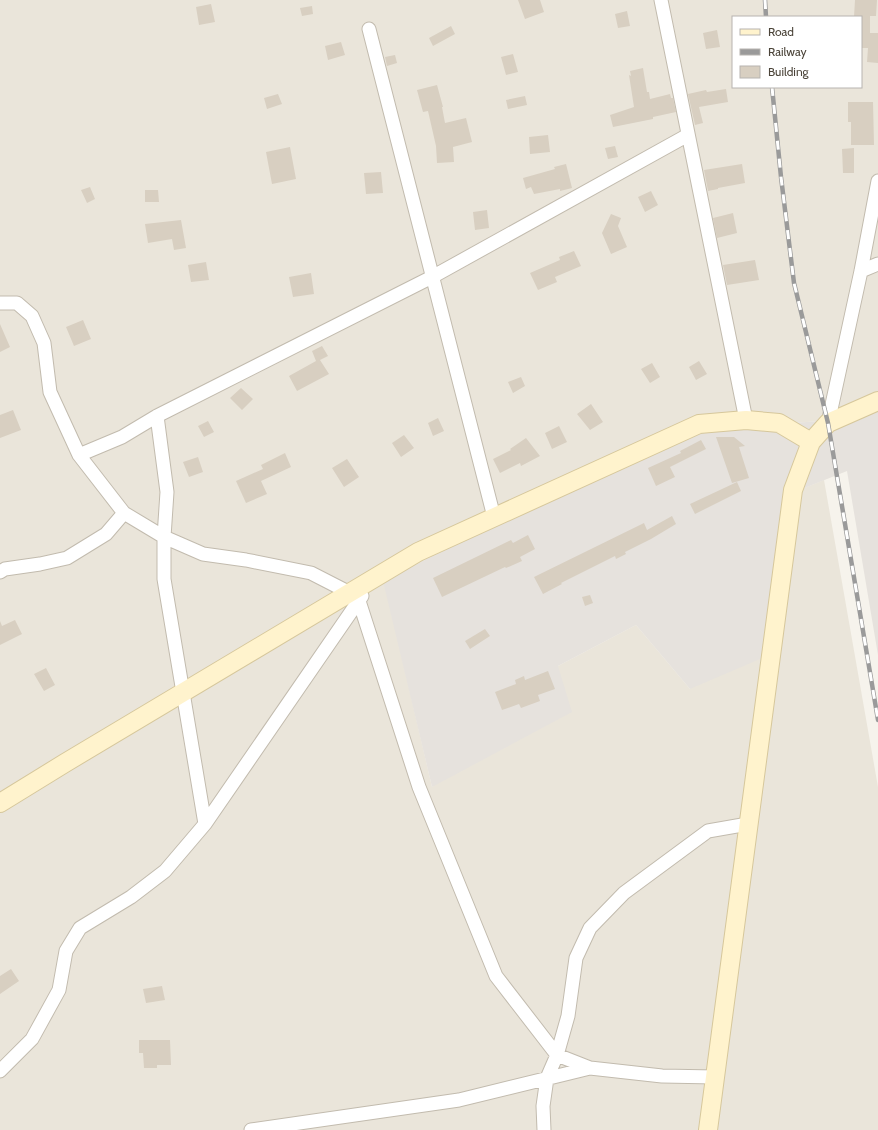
<svg xmlns="http://www.w3.org/2000/svg" width="878" height="1130" font-family="Cabin,sans-serif">
  <rect width="100%" height="100%" fill="#f6f3ec"/>
  <path fill="#eae5da" fill-rule="evenodd" d="M0 0H878V396L821 421 700 429 384 581 432 787 558 666 636 625 690 689 797 491 824 480 878 787V1130H0ZM733 17H861V87H733Z"/>
  <path fill="#e6e2dd" d="M878 396V655L847 471 797 491 774 653 690 689 636 625 558 666 572 712 432 787 383 581 594 477 700 429 821 421Z"/>
  <path fill="#d8cfc1" d="M518 0H540L544 12 525 19Z
    M855 0H877L876 16H870V33H878V63L867 62 868 48H861V17H854Z
    M211 4 215 22 199 25 196 7Z
    M312 6 313 14 302 16 300 8Z
    M627 11 630 26 618 28 615 14Z
    M451 26 455 34 433 46 429 38Z
    M717 30 720 47 706 49 703 33Z
    M341 42 345 55 328 60 325 46Z
    M513 54 518 72 506 75 501 57Z
    M395 55 397 63 387 66 385 57Z
    M643 68 647 92H649L650 99 670 94 671 98H673L676 112 653 117V119L613 127 610 115 634 107 629 75 631 76 630 71Z
    M437 85 443 107H442L445 123 466 118 472 142 453 147 454 162 437 163 436 146 428 111 423 112 417 90Z
    M726 89 728 102 699 107 703 123 695 125 688 94 706 90 707 92Z
    M278 94 282 104 267 109 264 98Z
    M525 96 527 105 508 109 506 100Z
    M848 102H873L874 145H851V122H848Z
    M548 135 550 152 530 154 529 137Z
    M615 146 618 157 608 159 605 148Z
    M290 147 296 179 272 184 266 152Z
    M854 148V173H843L842 149Z
    M566 164 572 188 560 191V189L534 194 531 187 526 189 523 178 555 169 554 167Z
    M742 164 745 183 718 188V189L708 191 704 170Z
    M381 172 383 193 366 194 364 173Z
    M90 187 95 199 87 203 81 190Z
    M145 190H158L159 202H145Z
    M651 191 658 205 645 212 638 197Z
    M487 210 489 228 475 230 473 212Z
    M733 213 737 233 717 238 713 218Z
    M611 214 621 218 618 226 627 247 611 254 602 233Z
    M181 220 186 248 174 250 172 239 148 243 145 224Z
    M574 251 581 266 555 277 557 282 538 290 530 273 560 260 559 257Z
    M755 260 759 280 727 285 723 265Z
    M206 262 209 280 191 282 188 265Z
    M311 273 314 294 293 297 289 277Z
    M83 320 91 339 74 346 66 327Z
    M0 324 10 347 0 352Z
    M322 346 328 356 320 360 329 374 297 391 289 376 316 361 312 351Z
    M699 361 707 374 696 380 689 367Z
    M652 363 660 377 650 383 641 369Z
    M521 377 525 386 513 393 508 382Z
    M241 388 253 399 242 410 230 398Z
    M591 404 603 422 590 430 577 414Z
    M13 410 21 430 0 438V415Z
    M438 418 444 431 433 436 428 423Z
    M208 421 214 432 204 437 198 426Z
    M559 426 567 442 552 449 545 433Z
    M404 435 414 448 401 457 392 443Z
    M716 437H734L745 446 739 447 749 478 732 483Z
    M526 438 540 456 521 466 520 463 500 473 493 459 511 450 510 449Z
    M701 440 706 449 670 467 675 477 656 486 648 468 681 453 680 451Z
    M285 453 291 467 261 481 267 494 246 503 236 481 263 469 261 465Z
    M198 457 203 472 189 477 183 462Z
    M347 459 359 477 344 487 332 468Z
    M737 482 741 491 695 514 690 504Z
    M672 516 676 524 651 539 625 552 626 554 616 559 615 556 561 583 562 584 543 594 534 577 644 523 647 530Z
    M528 535 535 549 520 557 522 561 506 568 505 567 442 597 433 578 511 540 513 543Z
    M590 595 593 603 585 606 582 597Z
    M15 620 22 634 0 645V621L2 626Z
    M485 629 490 636 470 649 465 641Z
    M46 668 55 685 44 691 34 674Z
    M548 671 555 689 538 695 540 701 521 708 519 704 502 710 495 692 516 684 515 680 524 676 525 680Z
    M11 969 19 981 0 994V976Z
    M162 986 165 1000 146 1003 143 989Z
    M139 1040H170L171 1065H157V1068H144L143 1053H139Z"/>
  <g fill="none" stroke-linecap="round" stroke-linejoin="round">
    <defs>
      <path id="street" d="M661 0 746 420
        M369 29 494 517
        M861 271 878 264
        M0 303H17L32 316 44 343 50 392 79 455 124 513 164 537 203 554 246 560 311 573 350 593 359 601 419 787 496 976 557 1055 590 1068 662 1076 715 1077
        M157 416 167 492 164 537V579L205 824
        M828 423 861 271 878 181
        M79 455 122 437 157 416 432 277 688 135
        M0 572 5 569 40 564 67 558 106 534 124 513
        M0 1071 32 1039 59 990 66 951 80 928 131 897 165 871 205 824 362 596
        M251 1130 459 1100 590 1068
        M544 1130 543 1106 547 1078 557 1055 568 1016 576 958 590 928 624 893 708 831 748 824"/>
      <path id="secondary" d="M0 803 65 763 418 552 699 424 746 420 779 423 811 442
        M708 1130 793 490 811 442 828 423 878 401"/>
    </defs>
    <use href="#street" stroke="#c2bbae" stroke-width="15"/>
    <use href="#secondary" stroke="#d6c79b" stroke-width="20"/>
    <use href="#street" stroke="#fff" stroke-width="13"/>
    <use href="#secondary" stroke="#fff3cd" stroke-width="18"/>
    <defs>
      <path id="rail" d="M765 0 766 17
        M772 87 781 177 794 283 828 423 878 720"/>
    </defs>
    <use href="#rail" stroke="#9a9a9a" stroke-width="4.5"/>
    <use href="#rail" stroke="#fff" stroke-width="3" stroke-dasharray="9" stroke-linecap="butt"/>
  </g>
  <rect x="732" y="16" width="130" height="72" fill="#ffffff" stroke="#b7b4b0"/>
  <rect x="740" y="29" width="20" height="6" fill="#fff3cd" stroke="#b7b4b0"/>
  <text x="768" y="36" font-size="12" fill="#4b4439">Road</text>
  <rect x="740" y="49" width="20" height="6" fill="#9a9a9a" stroke="#b7b4b0"/>
  <text x="768" y="56" font-size="12" fill="#4b4439">Railway</text>
  <rect x="740" y="66" width="20" height="12" fill="#d8cfc1" stroke="#b7b4b0"/>
  <text x="768" y="76" font-size="12" fill="#4b4439">Building</text>
</svg>
